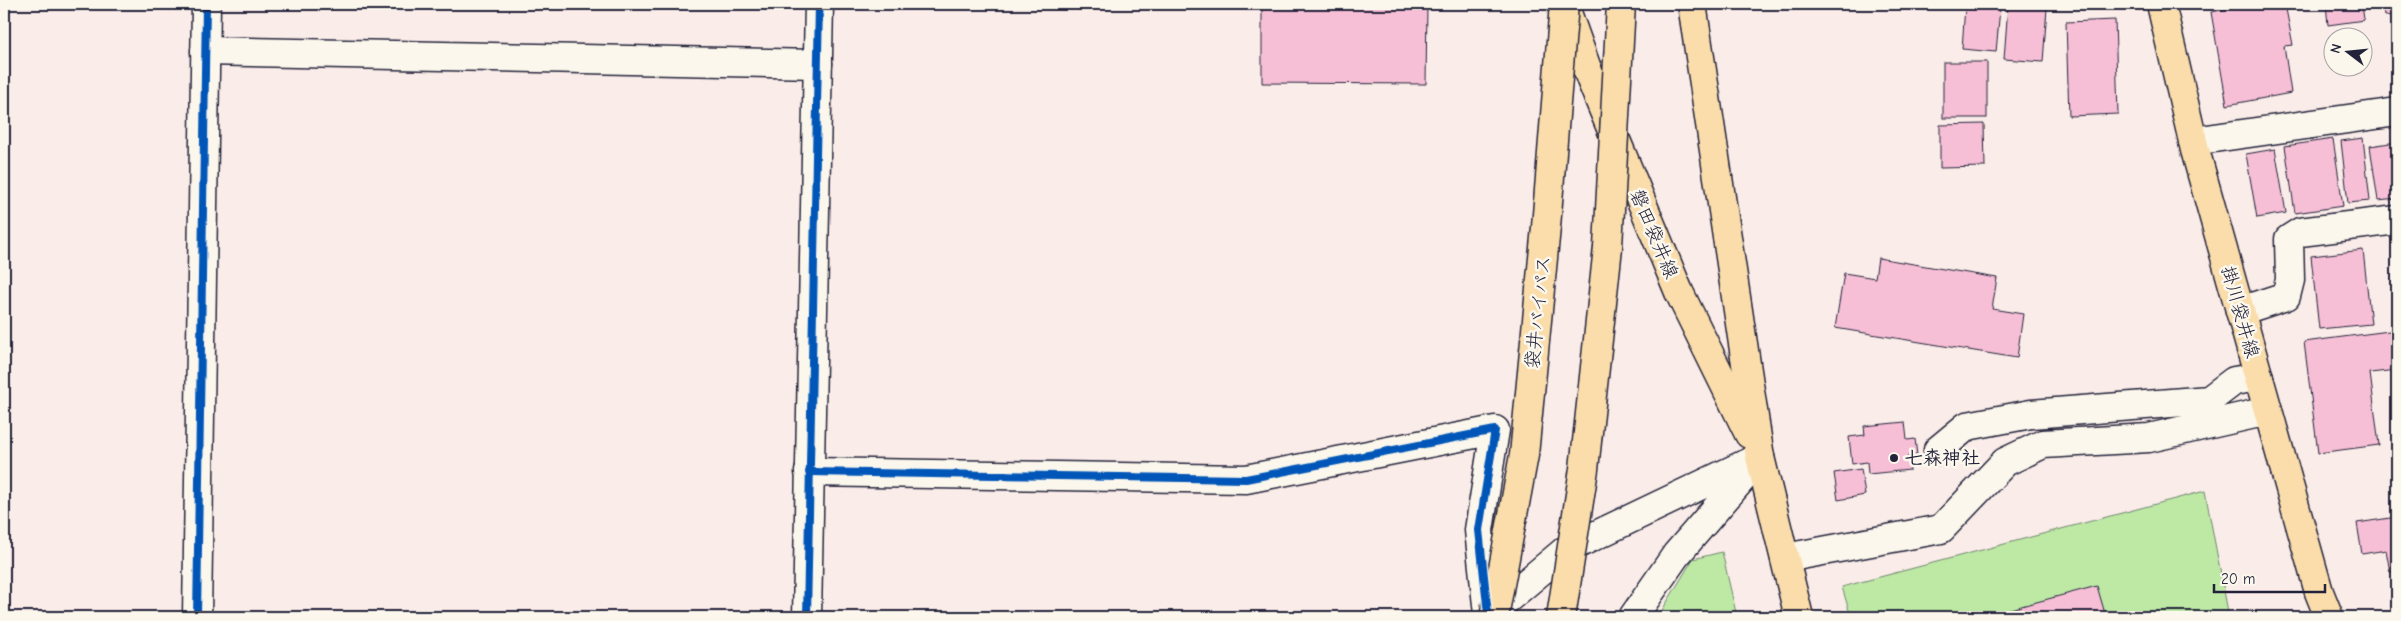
<svg xmlns="http://www.w3.org/2000/svg" width="2401" height="621" viewBox="0 0 2401 621" font-family="'Comic Neue','Klee One',sans-serif">
	<rect width="100%" height="100%" fill="#faece8"/>
	<filter id="ink" filterUnits="userSpaceOnUse"><feTurbulence type="fractalNoise" baseFrequency=".02" numOctaves="2"/><feDisplacementMap in="SourceGraphic" scale="10" xChannelSelector="R" yChannelSelector="G"/><feConvolveMatrix kernelMatrix="1 2 1 2 8 2 1 2 1" color-interpolation-filters="sRGB"/></filter>
	<g filter="url(#ink)">
		<g fill="#bde9a5" stroke="#708670">
			<path d="M2205 491 2229 617H1851L1842 587Z"/>
			<path d="M1722 552 1737 617H1658L1693 559Z"/>
		</g>
		<g fill="#f7bfd6" stroke="#22223b">
			<path d="M1262 4H1427L1426 84 1262 83Z"/>
			<path d="M2255 4H2285L2293 45 2284 46 2291 93 2227 105 2211 12Z"/>
			<path d="M2326 4H2362L2364 20 2328 25Z"/>
			<path d="M2383 4H2397V15L2385 16Z"/>
			<path d="M1965 6 2000 8 1996 52 1962 49Z"/>
			<path d="M2008 6 2047 8 2043 62 2004 59Z"/>
			<path d="M2115 20 2118 114 2069 116 2066 22Z"/>
			<rect x="1943" y="62" width="44" height="56"/>
			<path d="M1984 124 1985 167 1940 168V125Z"/>
			<path d="M2363 138 2370 201 2348 203 2341 141Z"/>
			<path d="M2333 139 2343 206 2295 213 2285 146Z"/>
			<path d="M2397 142V199L2378 201 2370 146Z"/>
			<path d="M2275 149 2286 213 2257 218 2246 154Z"/>
			<path d="M2363 250 2371 324 2319 329 2311 256Z"/>
			<path d="M1878 258 1997 278 1992 309 2023 314 2017 358 1835 328 1844 273 1875 278Z"/>
			<path d="M2397 330V370L2370 373 2379 445 2318 453 2304 342Z"/>
			<path d="M1905 422 1907 440 1915 439 1917 455 1908 456 1910 470 1868 474 1867 462 1852 464 1849 437 1865 435 1864 426Z"/>
			<path d="M1861 469 1865 495 1838 500 1834 473Z"/>
			<path d="M2397 517V571L2390 572 2386 550 2362 554 2357 523Z"/>
			<path d="M2097 586 2106 617H1980Z"/>
		</g>
		<g fill="none" stroke-linecap="round" stroke-linejoin="round">
			<g stroke="#22223b" stroke-width="31">
				<g id="minor">
					<path d="M205 51 818 64"/>
					<path d="M2193 141 2397 112"/>
					<path d="M2240 311 2286 296 2290 280 2289 239 2300 232 2397 220"/>
					<path d="M1938 450 1967 426 2031 414 2209 400 2234 381 2259 377"/>
					<path d="M809 472 1246 479 1495 430 1479 530 1488 614"/>
					<path d="M1785 558 1941 529 2005 462 2043 444 2149 438 2268 411"/>
					<path d="M197 617 206 4"/>
					<path d="M807 617 819 4"/>
					<path d="M1486 617 1567 549 1760 457"/>
					<path d="M1633 617 1676 555 1753 466"/>
				</g>
			</g>
			<g stroke="#22223b" stroke-width="31">
				<g id="major">
					<path d="M1564 4 1591 80 1679 292 1749 434"/>
					<path d="M1692 4 1760 457 1799 617"/>
					<path d="M2161 4 2195 150 2319 592 2329 617"/>
				</g>
			</g>
			<use href="#minor" stroke="#fbf7ec" stroke-width="28"/>
			<use href="#major" stroke="#faddab" stroke-width="28"/>
			<g stroke="#22223b" stroke-width="31" stroke-linecap="butt">
				<g id="highway-bridge">
					<path d="M1494 617 1524 455 1546 227 1564 4"/>
					<path d="M1561 617 1584 469 1608 247 1621 4"/>
				</g>
			</g>
			<use href="#highway-bridge" stroke="#faddab" stroke-width="28"/>
			<g stroke="#fbf7ec" stroke-width="11">
				<g id="cycleway">
					<path d="M809 472 1246 479 1495 430 1479 530 1488 614"/>
					<path d="M197 617 206 4"/>
					<path d="M807 617 819 4"/>
				</g>
			</g>
			<use href="#cycleway" stroke="#0057b8" stroke-width="8"/>
		</g>
	</g>
	<circle fill="#22223b" stroke="#fbf7ec" stroke-width="2" cx="1894" cy="458" r="5"/>
	<g text-anchor="middle" dominant-baseline="central" stroke-width="5" stroke-linejoin="round" paint-order="stroke">
		<g font-size="19" fill="#22223b" stroke="#fbf7ec">
			<text transform="translate(1654 234) rotate(67)">磐田袋井線</text>
			<text transform="translate(1538 312) rotate(-84)">袋井バイパス</text>
			<text transform="translate(2240 312) rotate(74)">掛川袋井線</text>
		</g>
		<g font-size="19" font-weight="bold" fill="#22223b" stroke="#fbf7ec" text-anchor="start">
			<text x="1904" y="458">七森神社</text>
		</g>
	</g>
	<rect width="2401" height="621" fill="none" stroke="#fbf7ec" stroke-width="20"/>
	<rect x="10" y="10" width="2381" height="601" fill="none" stroke="#22223b" stroke-width="2" filter="url(#ink)"/>
	<g transform="translate(2348 52) rotate(286)"><circle r="24" fill="#fbf7ec" stroke="#a4a2a5"/>
	<path d="M0-4L9 19L0 12L-9 19Z" fill="#22223b"/>
	<text y="-8" font-size="14" font-weight="bold" text-anchor="middle" fill="#22223b">N</text>
	</g>
	<path d="M2214 584v8h111v-8" fill="none" stroke="#22223b" stroke-width="2.5"/>
	<text x="2221" y="584" font-size="15" fill="#22223b" stroke="#fbf7ec" stroke-width="4" paint-order="stroke">20 m</text>
</svg>
